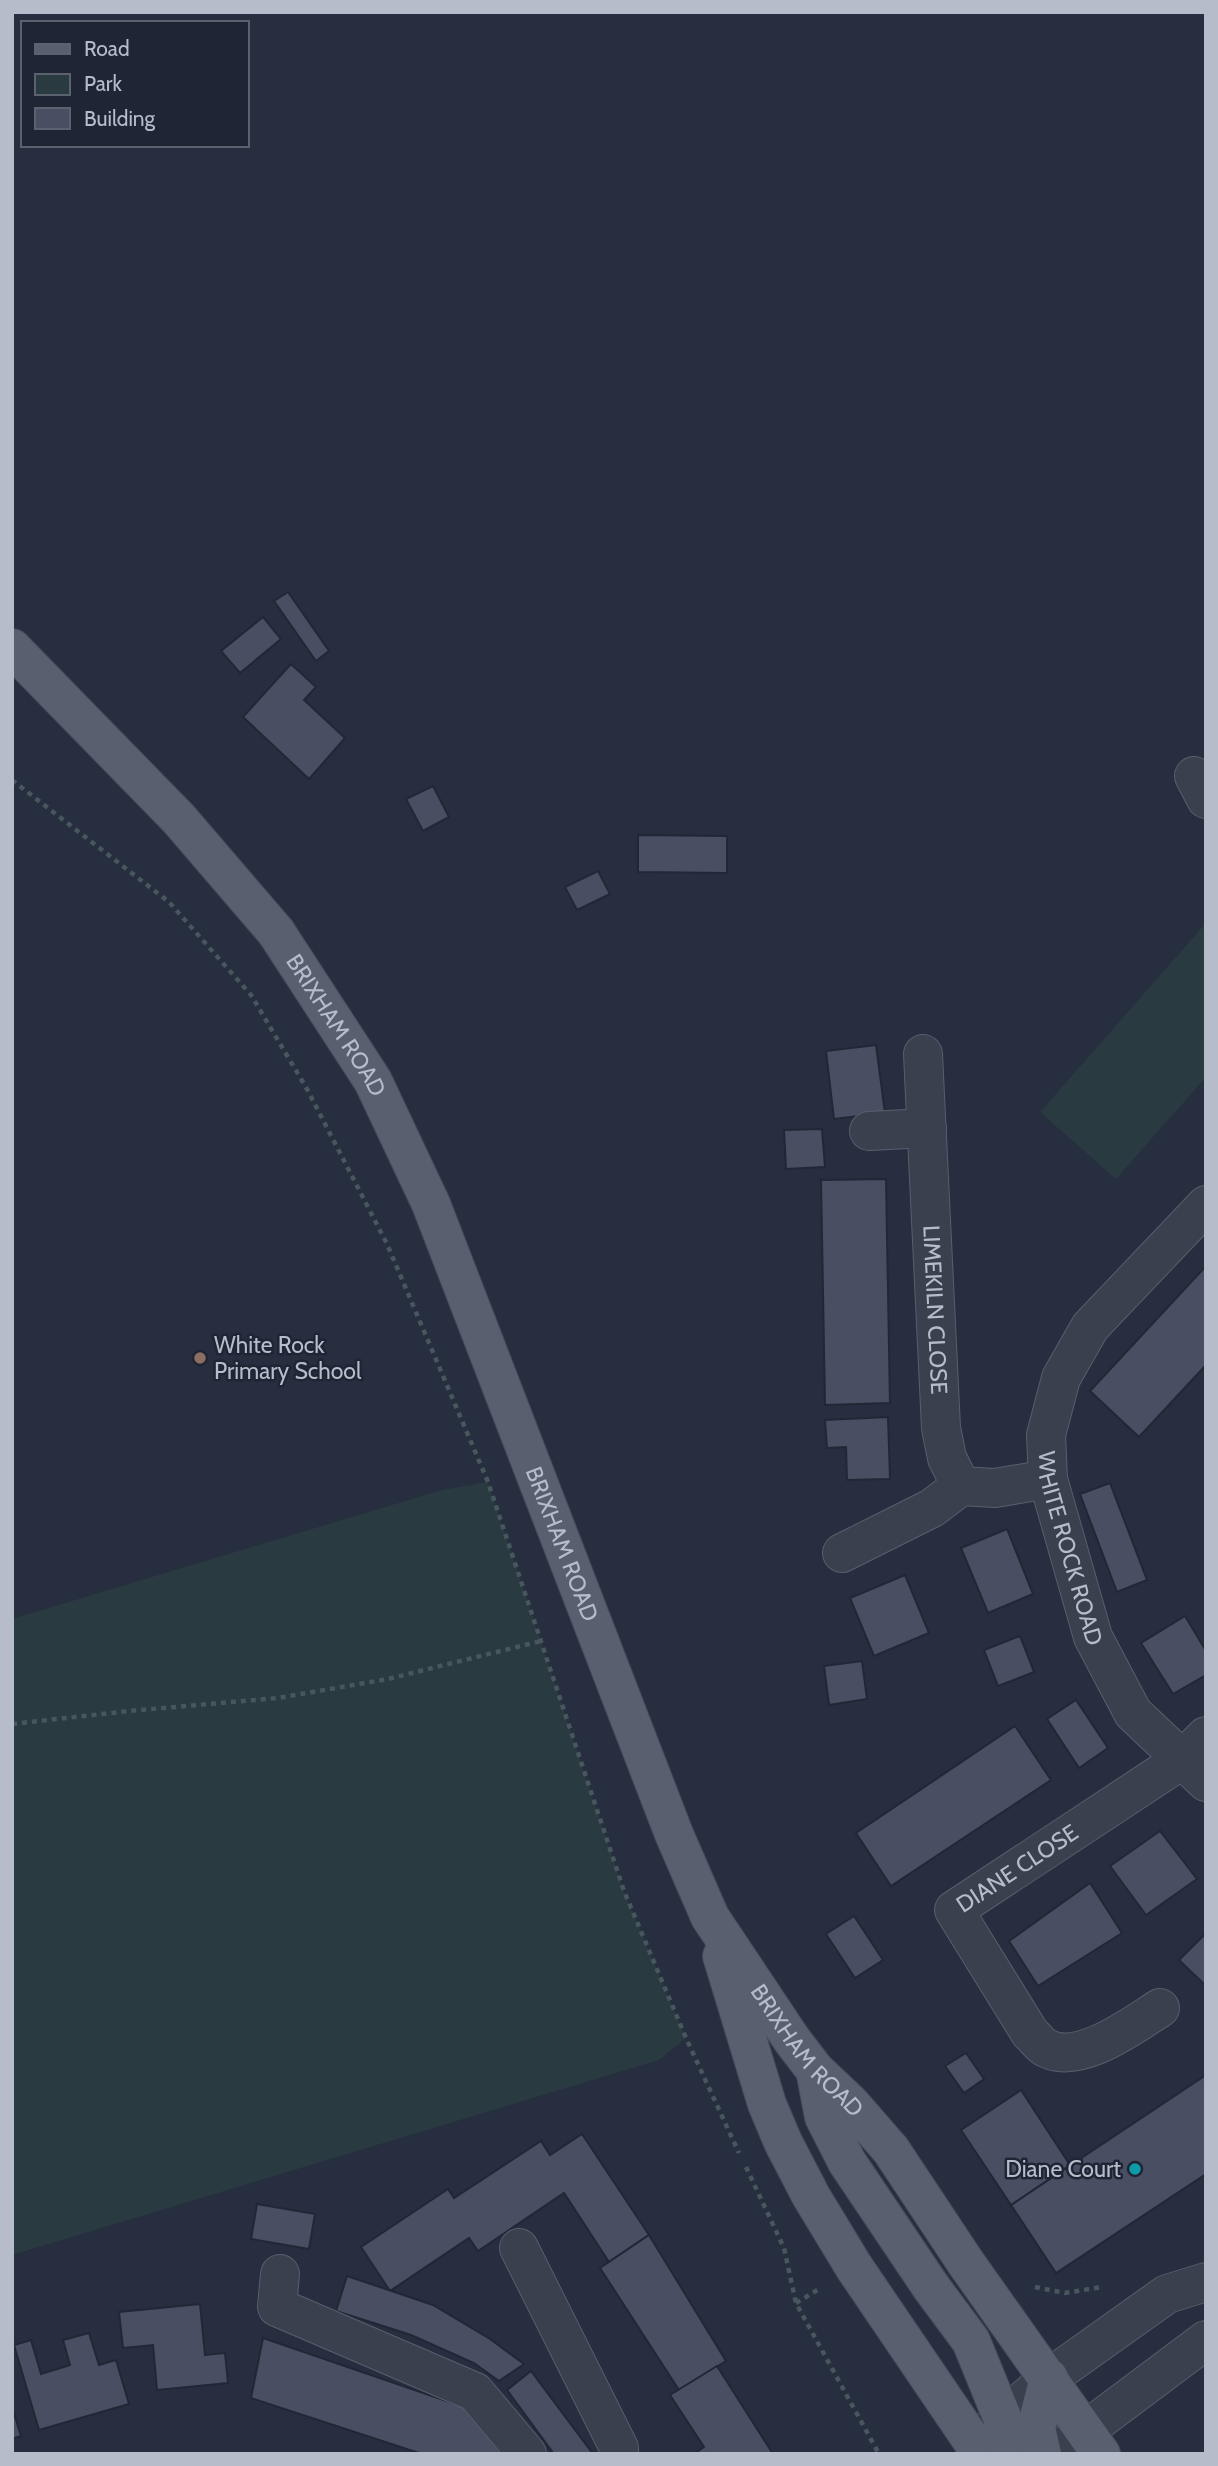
<svg xmlns="http://www.w3.org/2000/svg" width="1218" height="2466" viewBox="0 0 1218 2466" font-family="Cabin,sans-serif">
	<rect width="100%" height="100%" fill="#272e3f"/>
	<g fill="#293a40">
		<path d="M1206 923V1077L1116 1179 1040 1112Z"/>
		<path d="M488 1482 624 1891 686 2038 659 2060 12 2255V1619L442 1490Z"/>
	</g>
	<g fill="#484f63" stroke="#222736" stroke-width="2">
		<path d="M288 592 329 651 316 661 274 601Z"/>
		<path d="M263 617 281 639 240 673 221 651Z"/>
		<path d="M291 664 316 687 304 700 345 738 309 779 243 717Z"/>
		<path d="M433 786 449 817 423 831 406 799Z"/>
		<path d="M638 835 727 836V873L638 872Z"/>
		<path d="M598 871 610 894 577 910 565 887Z"/>
		<path d="M876 1045 885 1113 834 1119 826 1051Z"/>
		<path d="M822 1129 825 1167 786 1169 784 1130Z"/>
		<path d="M886 1179 890 1403 825 1405 821 1180Z"/>
		<path d="M1206 1266V1365L1139 1437 1090 1391Z"/>
		<path d="M888 1417 890 1479 847 1480 846 1447 827 1448 825 1420Z"/>
		<path d="M1110 1483 1147 1580 1117 1592 1080 1494Z"/>
		<path d="M1007 1529 1033 1594 988 1613 961 1548Z"/>
		<path d="M905 1575 929 1633 874 1656 850 1598Z"/>
		<path d="M1185 1616 1206 1651V1675L1173 1694 1141 1643Z"/>
		<path d="M1020 1636 1034 1672 998 1686 984 1650Z"/>
		<path d="M862 1661 867 1699 829 1705 824 1666Z"/>
		<path d="M1076 1700 1108 1748 1079 1768 1047 1719Z"/>
		<path d="M1015 1726 1051 1780 891 1886 856 1833Z"/>
		<path d="M1160 1831 1197 1879 1146 1915 1110 1866Z"/>
		<path d="M1090 1883 1122 1933 1038 1986 1009 1941Z"/>
		<path d="M854 1916 883 1960 855 1978 826 1934Z"/>
		<path d="M1206 1933V1986L1179 1960Z"/>
		<path d="M966 2053 984 2079 964 2093 945 2066Z"/>
		<path d="M1206 2075V2174L1056 2273 1011 2205Z"/>
		<path d="M1021 2090 1070 2165 1011 2205 961 2130Z"/>
		<path d="M582 2134 649 2235 609 2262 564 2193 478 2251 469 2238 390 2291 361 2247 448 2189 454 2198 541 2141 550 2155Z"/>
		<path d="M257 2204 315 2214 309 2249 251 2239Z"/>
		<path d="M649 2235 726 2361 679 2390 600 2268Z"/>
		<path d="M347 2276 433 2305 490 2339 524 2364 499 2381 474 2363 411 2335 336 2311Z"/>
		<path d="M200 2304 205 2355 225 2353 228 2383 157 2390 153 2345 123 2348 119 2312Z"/>
		<path d="M89 2333 99 2365 116 2360 129 2404 39 2430 14 2345 31 2340 41 2374 70 2365 63 2340Z"/>
		<path d="M263 2338 467 2408 502 2454H422L251 2398Z"/>
		<path d="M717 2366 773 2454H694L704 2447 670 2395Z"/>
		<path d="M531 2371 593 2454H554L507 2390Z"/>
		<path d="M12 2407 21 2436 12 2439Z"/>
	</g>
	<g fill="none" stroke-linecap="round" stroke-linejoin="round">
		<g stroke="#595e6d" stroke-width="40">
			<g id="minor">
				<path d="M1194 776 1206 799"/>
				<path id="s1" d="M923 1054 941 1428 947 1458 961 1486 995 1488 1048 1479"/>
				<path d="M869 1131 927 1128"/>
				<path id="s2" d="M1206 1205 1090 1327 1061 1378 1046 1435 1048 1479 1093 1637 1133 1713 1206 1782"/>
				<path d="M842 1553 932 1508 961 1486"/>
				<path id="s3" d="M1160 2008C1133 2025 1079 2066 1046 2048 1040 2045 1035 2037 1030 2033L954 1910 1183 1759 1206 1736"/>
				<path d="M519 2248 619 2448V2454"/>
				<path d="M280 2274 277 2307 475 2392 527 2454"/>
				<path d="M979 2439 1049 2378 1167 2294 1206 2282"/>
				<path d="M1054 2454 1206 2340"/>
			</g>
		</g>
		<g stroke="#444958" stroke-width="40">
			<g id="major">
				<path id="s4" d="M12 648 179 819 276 932 373 1081 431 1204 674 1834 710 1917 792 2040 815 2070 851 2104 891 2150 966 2263 1101 2454"/>
				<path d="M722 1956 767 2104 783 2142 811 2196 854 2267 981 2454"/>
				<path d="M815 2070 824 2117 847 2162 931 2287 971 2341 1002 2417 1007 2454"/>
				<path d="M1042 2454 1036 2428 1049 2378"/>
			</g>
		</g>
		<g stroke="#47575d" stroke-width="4.5" stroke-dasharray="5 5" stroke-linecap="butt">
			<path d="M12 780 169 902 251 995 307 1089 387 1244 488 1482 624 1891 686 2038 739 2153"/>
			<path d="M12 1724 129 1711 278 1698 388 1679 541 1641"/>
			<path d="M746 2167 784 2248 796 2303 879 2454"/>
			<path d="M1035 2287 1065 2293 1102 2287"/>
			<path d="M796 2303 819 2289"/>
		</g>
		<use href="#minor" stroke="#3b404f" stroke-width="38"/>
		<use href="#major" stroke="#595f6f" stroke-width="38"/>
	</g>
	<circle fill="#8d6e63" stroke="#1f2534" stroke-width="2.5" cx="200" cy="1358" r="7"/>
	<circle fill="#0f9aa8" stroke="#1f2534" stroke-width="2.5" cx="1135" cy="2169" r="7"/>
	<g text-anchor="middle" dominant-baseline="central" stroke-width="5" stroke-linejoin="round" paint-order="stroke">
		<g font-size="23" fill="#b7bcca" stroke="#1f2534">
			<text stroke="none"><textPath href="#s4" startOffset="499">BRIXHAM ROAD</textPath></text>
			<text stroke="none"><textPath href="#s1" startOffset="256">LIMEKILN CLOSE</textPath></text>
			<text stroke="none"><textPath href="#s4" startOffset="1066">BRIXHAM ROAD</textPath></text>
			<text stroke="none"><textPath href="#s2" startOffset="402">WHITE ROCK ROAD</textPath></text>
			<text stroke="none"><textPath href="#s3" startOffset="368">DIANE CLOSE</textPath></text>
			<text stroke="none"><textPath href="#s4" startOffset="1633">BRIXHAM ROAD</textPath></text>
		</g>
		<g font-size="23" fill="#b7bcca" stroke="#1f2534" text-anchor="start">
			<text x="214" y="1345">White Rock<tspan x="214" dy="26">Primary School</tspan></text>
			<text x="1121" y="2169" text-anchor="end">Diane Court</text>
		</g>
	</g>
	<rect width="1218" height="2466" fill="none" stroke="#b7bcca" stroke-width="28"/>
	<rect x="21" y="21" width="228" height="126" fill="#1f2534" stroke="#5c6170" stroke-width="2"/>
	<rect x="35" y="44" width="35" height="10" fill="#595f6f" stroke="#5c6170" stroke-width="2"/>
	<text x="84" y="56" font-size="21" fill="#b7bcca">Road</text>
	<rect x="35" y="74" width="35" height="21" fill="#293a40" stroke="#5c6170" stroke-width="2"/>
	<text x="84" y="91" font-size="21" fill="#b7bcca">Park</text>
	<rect x="35" y="108" width="35" height="21" fill="#484f63" stroke="#5c6170" stroke-width="2"/>
	<text x="84" y="126" font-size="21" fill="#b7bcca">Building</text>
</svg>
